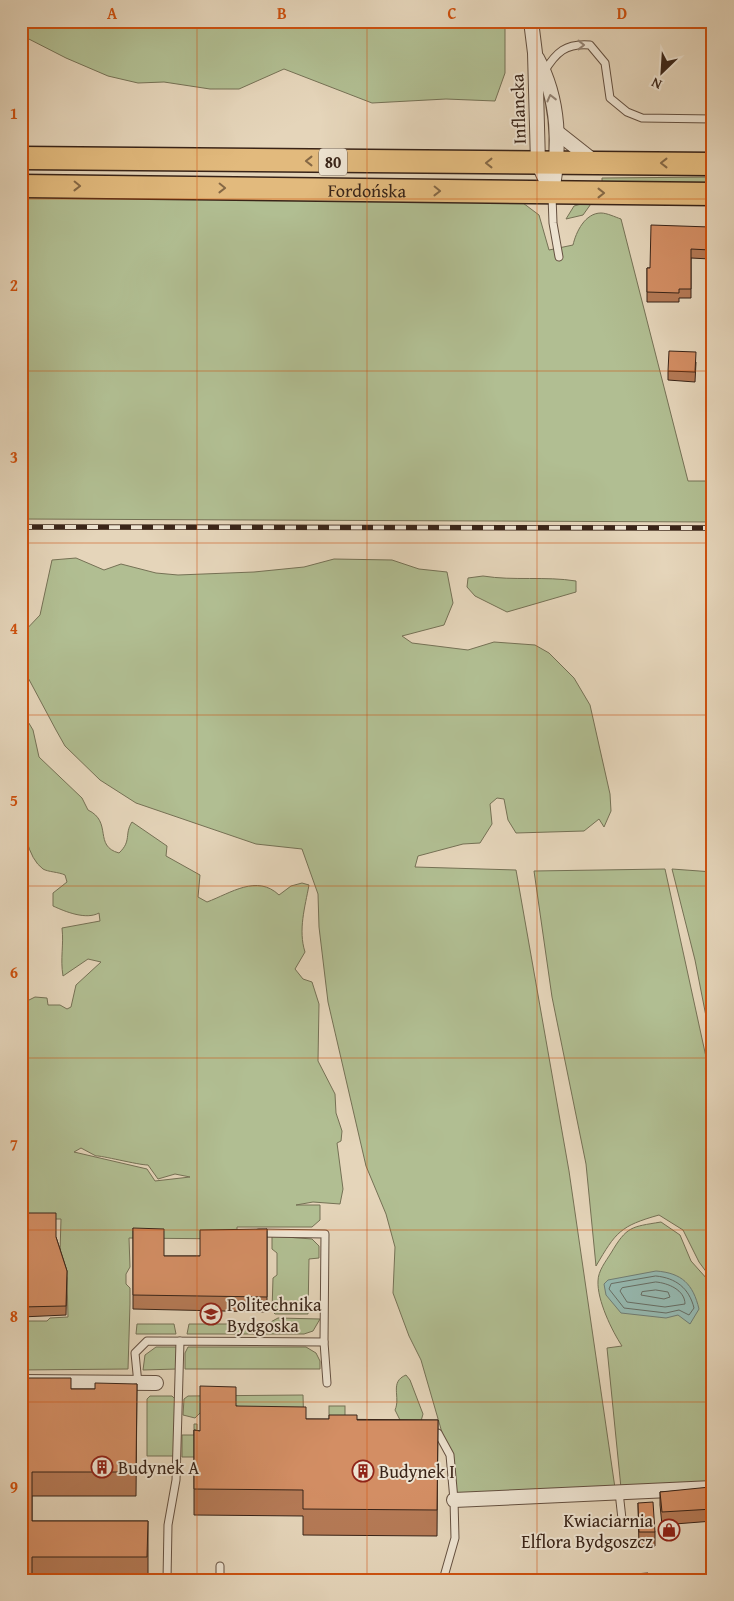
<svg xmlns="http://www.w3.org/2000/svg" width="734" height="1601" viewBox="0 0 734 1601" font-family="'Gentium Book Plus',serif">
	<rect width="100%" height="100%" fill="#e5d5ba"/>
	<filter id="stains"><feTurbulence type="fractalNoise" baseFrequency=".004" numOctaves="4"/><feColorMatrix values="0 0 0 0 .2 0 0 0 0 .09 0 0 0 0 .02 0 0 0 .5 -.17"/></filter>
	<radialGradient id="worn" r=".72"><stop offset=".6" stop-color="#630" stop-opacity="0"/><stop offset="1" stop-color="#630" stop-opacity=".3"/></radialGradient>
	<g fill="#b1be92" stroke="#757155" fill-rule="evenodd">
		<path d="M21 21H505V73L495 101 446 99 372 103 284 69 239 89H210L164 82 138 83 108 76 66 58 21 35Z"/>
		<path d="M713 177V186L602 185V178Z"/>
		<path d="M21 194 523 203 539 215 549 250 573 245C576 232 585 213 601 213 607 213 615 217 621 219L688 481H713V522L21 519Z"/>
		<path d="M593 201 583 215 566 219 574 206Z"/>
		<path d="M76 558 104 570 121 564 156 573 178 575 254 572 304 567 334 559 392 560 419 569 447 572 453 603 444 625 402 636 412 643 468 650 494 642 535 645 549 653 574 678 590 705 610 794 611 811 604 827 599 819 584 831 516 833 508 820 504 799 497 798 490 804 492 824 480 843 463 844 418 856 415 867 516 870 569 1171 615 1488 457 1495 451 1452 443 1436 421 1360 409 1336 393 1293 395 1247 386 1214 366 1166 328 1002 319 927 318 894 302 849 256 844 136 803 100 780 65 746 56 730 25 672 21 635 40 615 52 560Z"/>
		<path d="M483 576C514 581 545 576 576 581V592L507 612 475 596 467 587 468 578Z"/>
		<path d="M21 710 33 730 39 757 82 798 88 810C113 822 93 846 119 853 132 841 124 834 132 822L167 846 166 856 200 875 198 897 207 902C231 893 257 874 279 895L291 886 302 883 309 885C305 907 298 930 305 952L295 969 303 979 312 982 319 1004 318 1061 335 1094 336 1113 342 1131 341 1141 337 1143 343 1189 340 1204 313 1202 296 1205H320V1220L312 1227H237V1237L234 1239 129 1238 130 1267 126 1274V1284L130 1288V1304L128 1369 21 1370V1321H47L50 1318 68 1317 67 1278 60 1252 61 1219H21V994L29 1000 35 997 47 998 48 1005H60L67 1009 71 1007 76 985 101 962 88 959 63 976C60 958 64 945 62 928L100 921 99 913C86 920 66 912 53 906V893L67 882 65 875C59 872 48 872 43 869 12 847 21 746 21 710ZM81 1148 96 1156C100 1155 138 1165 148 1165L158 1179 175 1174 190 1177 155 1181 147 1169 74 1152Z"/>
		<path d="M665 869 713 1089V1281L699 1262 683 1230 659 1215C620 1226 616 1232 596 1266L586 1164 552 997 534 871Z"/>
		<path d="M672 869 713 872V1052L695 960Z"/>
		<path d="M661 1222 680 1235 691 1261 708 1280 713 1289V1485L621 1488 607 1348 622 1346C612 1331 597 1300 598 1281 598 1271 606 1261 611 1253 627 1226 631 1227 661 1222Z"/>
		<path d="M272 1236 312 1239 319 1246V1258L309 1259 308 1314H275L272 1311 273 1278 277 1275V1253L272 1249Z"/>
		<path d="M278 1318 320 1319 313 1331 304 1334H187L189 1324H267Z"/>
		<path d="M137 1324H174L176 1334H136Z"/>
		<path d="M156 1347H177V1369L143 1370 145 1355Z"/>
		<path d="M188 1347H306L316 1353 320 1361V1369H185V1353Z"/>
		<path d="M406 1375 410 1380 423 1414 421 1421 403 1426 395 1410C401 1397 389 1382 406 1375Z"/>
		<path d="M303 1395 304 1433 235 1413H200L195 1418 183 1415 184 1399 188 1396Z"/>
		<path d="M150 1396H172L176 1400 174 1456H147V1399Z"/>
		<rect x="329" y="1406" width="16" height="15"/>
		<path d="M194 1424H197V1457H182V1435H194Z"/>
	</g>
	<path fill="#96b9b0" stroke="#717d73" d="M656 1271C682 1273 693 1284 699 1309L690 1324 678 1315 666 1318 621 1313 606 1295 604 1284 608 1280Z"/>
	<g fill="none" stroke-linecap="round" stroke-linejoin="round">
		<g stroke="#686e64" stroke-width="1">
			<path d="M656 1276C676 1278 689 1288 694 1308L689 1315 679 1310 666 1313 624 1308 609 1289 611 1284Z"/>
			<path d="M656 1282C668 1283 685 1290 685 1304L665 1307 627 1302 620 1291 622 1288Z"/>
			<path d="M656 1290 668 1292 670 1297 664 1299 641 1295 642 1292Z"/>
		</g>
		<g stroke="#645040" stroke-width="9">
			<g id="lane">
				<path d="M544 72C556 52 566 43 590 45L605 63 610 98 627 112 642 118 713 119"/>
				<path d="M552 196 553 223 559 257"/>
				<path d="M324 1342 327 1383"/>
				<path d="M138 1384 135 1353 147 1341 324 1342 325 1234 259 1233"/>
				<path d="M430 1433H438L450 1455 454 1500 455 1538 443 1580"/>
				<path d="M619 1492 622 1519"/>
				<path d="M167 1580 168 1525 176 1480 180 1341"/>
				<path d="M220 1580V1566"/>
			</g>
		</g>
		<g stroke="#645040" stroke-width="16">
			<g id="street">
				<path d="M531 21 535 53 538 163 552 193"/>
				<path d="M537 58C560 100 560 147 552 193"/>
				<path d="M558 133 596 163"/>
				<path d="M21 1382 156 1383"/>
				<path d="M454 1500 713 1488"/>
			</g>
		</g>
		<g stroke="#392418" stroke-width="25">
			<g id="primary">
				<path d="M21 158 713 164"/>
				<path id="s1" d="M21 186 713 194"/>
			</g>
		</g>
		<use href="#lane" stroke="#eee4d2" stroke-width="7"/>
		<use href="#street" stroke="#eee4d2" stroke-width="14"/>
		<use href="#primary" stroke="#e2ba7d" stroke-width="22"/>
		<g stroke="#392418" stroke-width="5.5">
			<path id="rail" d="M21 527 713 528"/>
		</g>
		<use href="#rail" stroke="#eee4d2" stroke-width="4" stroke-dasharray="11" stroke-linecap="butt"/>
	</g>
	<g fill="#b57a56" stroke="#392418">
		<path d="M565 21H603L565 25Z"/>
		<path d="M710 236V259L691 258V298H679V302H647V268H650Z"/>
		<path d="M696 362 695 382 668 380V371Z"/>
		<path d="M21 1215 56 1237 67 1271 66 1315 21 1317Z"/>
		<path d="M133 1228 164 1256H200L267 1229V1312L133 1309Z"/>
		<path d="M21 1378 71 1389H95L137 1384 136 1496H32V1521H148V1580H21Z"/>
		<path d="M236 1406 306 1419 438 1420 437 1536 303 1535V1516L194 1515V1430L200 1431Z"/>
		<path d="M710 1489H713V1521L662 1525 660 1505V1492Z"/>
		<path d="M638 1503 655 1532V1546L639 1547Z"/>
	</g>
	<g fill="#d38e64" stroke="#392418">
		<path d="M651 225 710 227V250L691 249V289H679V293L647 292V268H650Z"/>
		<path d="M669 351 696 352 695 372 668 371Z"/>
		<path d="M29 1213H56V1237L67 1271 66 1306 21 1307V1215H26Z"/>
		<path d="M133 1228 164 1229V1256H200V1230L267 1229V1297L133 1295Z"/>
		<path d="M710 1360H713V1376H712Z"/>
		<path d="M21 1378H71V1389H95V1383L137 1384 136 1472H32V1521H148L147 1557H32V1580H21Z"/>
		<path d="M200 1386 236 1387V1406L306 1407V1419H329V1415H357V1420H438L437 1510 303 1509V1490L194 1489V1430L200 1431Z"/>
		<path d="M710 1487V1489H713V1509L662 1512 660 1492Z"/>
		<path d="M653 1502 655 1532H639L638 1503Z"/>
		<path d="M648 1573V1580H566V1579Z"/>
	</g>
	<defs><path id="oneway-chevron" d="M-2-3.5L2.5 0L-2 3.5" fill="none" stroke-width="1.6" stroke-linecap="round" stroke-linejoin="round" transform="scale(1.25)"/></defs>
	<g stroke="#948475">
		<use href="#oneway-chevron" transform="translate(581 45)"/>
		<use href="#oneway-chevron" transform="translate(551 98) rotate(-104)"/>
	</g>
	<g stroke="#856845">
		<use href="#oneway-chevron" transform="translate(309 161) rotate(-180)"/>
		<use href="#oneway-chevron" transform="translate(489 163) rotate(-180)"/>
		<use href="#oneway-chevron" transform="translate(664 163) rotate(-180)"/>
		<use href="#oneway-chevron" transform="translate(77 186) rotate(1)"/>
		<use href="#oneway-chevron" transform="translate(222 188) rotate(1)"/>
		<use href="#oneway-chevron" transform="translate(437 191) rotate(1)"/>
		<use href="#oneway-chevron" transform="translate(601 193)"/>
	</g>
	<path fill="none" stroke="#ce510e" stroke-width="1" stroke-opacity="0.55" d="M197 21V1580M367 21V1580M537 21V1580M21 199H713M21 371H713M21 543H713M21 715H713M21 886H713M21 1058H713M21 1230H713M21 1402H713"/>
	<defs>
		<g id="university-ring" transform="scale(1.125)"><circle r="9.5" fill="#eee4d2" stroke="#8f2418" stroke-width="1.5"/><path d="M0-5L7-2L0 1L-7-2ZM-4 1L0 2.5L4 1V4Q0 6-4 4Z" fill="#8f2418"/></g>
		<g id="building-ring" transform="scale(1.125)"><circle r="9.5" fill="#eee4d2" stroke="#8f2418" stroke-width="1.5"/><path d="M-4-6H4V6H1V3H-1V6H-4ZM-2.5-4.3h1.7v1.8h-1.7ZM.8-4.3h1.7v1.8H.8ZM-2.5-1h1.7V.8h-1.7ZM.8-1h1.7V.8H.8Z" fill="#8f2418"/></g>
		<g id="shop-ring" transform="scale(1.125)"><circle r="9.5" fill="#eee4d2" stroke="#8f2418" stroke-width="1.5"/><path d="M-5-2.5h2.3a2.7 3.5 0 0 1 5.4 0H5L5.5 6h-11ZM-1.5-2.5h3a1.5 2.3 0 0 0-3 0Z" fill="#8f2418"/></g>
	</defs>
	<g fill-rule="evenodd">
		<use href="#university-ring" x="211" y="1314"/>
		<use href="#building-ring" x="102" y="1467"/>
		<use href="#building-ring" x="363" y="1471"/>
		<use href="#shop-ring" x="669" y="1530"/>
	</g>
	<g text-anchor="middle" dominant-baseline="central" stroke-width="4" stroke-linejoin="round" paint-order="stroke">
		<rect fill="#eee4d2" stroke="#6f5e50" stroke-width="1" x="319" y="148.5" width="28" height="27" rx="4"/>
		<g font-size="16" font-weight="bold" fill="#392418">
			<text x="333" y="162">80</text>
		</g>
		<g font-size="18" fill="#392418" stroke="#eee4d2">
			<text transform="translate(518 109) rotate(-92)">Inflancka</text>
			<text stroke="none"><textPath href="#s1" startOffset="346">Fordońska</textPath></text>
		</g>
		<g font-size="18" fill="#392418" stroke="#eee4d2" text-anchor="start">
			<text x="227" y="1304">Politechnika<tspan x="227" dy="21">Bydgoska</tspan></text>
			<text x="118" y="1467">Budynek A</text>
			<text x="379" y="1471">Budynek I</text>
			<text x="653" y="1520" text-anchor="end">Kwiaciarnia<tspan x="653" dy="21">Elflora Bydgoszcz</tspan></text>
		</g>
	</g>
	<rect width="734" height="1601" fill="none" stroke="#e5d5ba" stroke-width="55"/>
	<g transform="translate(662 72) rotate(205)" stroke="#eee4d2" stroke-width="4" paint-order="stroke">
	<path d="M0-4L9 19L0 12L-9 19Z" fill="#392418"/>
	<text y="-8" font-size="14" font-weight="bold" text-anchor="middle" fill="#392418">N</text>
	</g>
	<rect x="28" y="28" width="678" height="1546" fill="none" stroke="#ce510e" stroke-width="2"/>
	<g font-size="16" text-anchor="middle" font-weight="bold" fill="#ce510e">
		<text x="112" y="19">A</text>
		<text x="282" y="19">B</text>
		<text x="452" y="19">C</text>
		<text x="622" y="19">D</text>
		<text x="14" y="119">1</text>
		<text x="14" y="291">2</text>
		<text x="14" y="463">3</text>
		<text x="14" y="634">4</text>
		<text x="14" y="806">5</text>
		<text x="14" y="978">6</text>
		<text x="14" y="1150">7</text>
		<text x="14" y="1322">8</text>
		<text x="14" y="1493">9</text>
	</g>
	<rect width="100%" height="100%" filter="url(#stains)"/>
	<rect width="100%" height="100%" fill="url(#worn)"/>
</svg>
